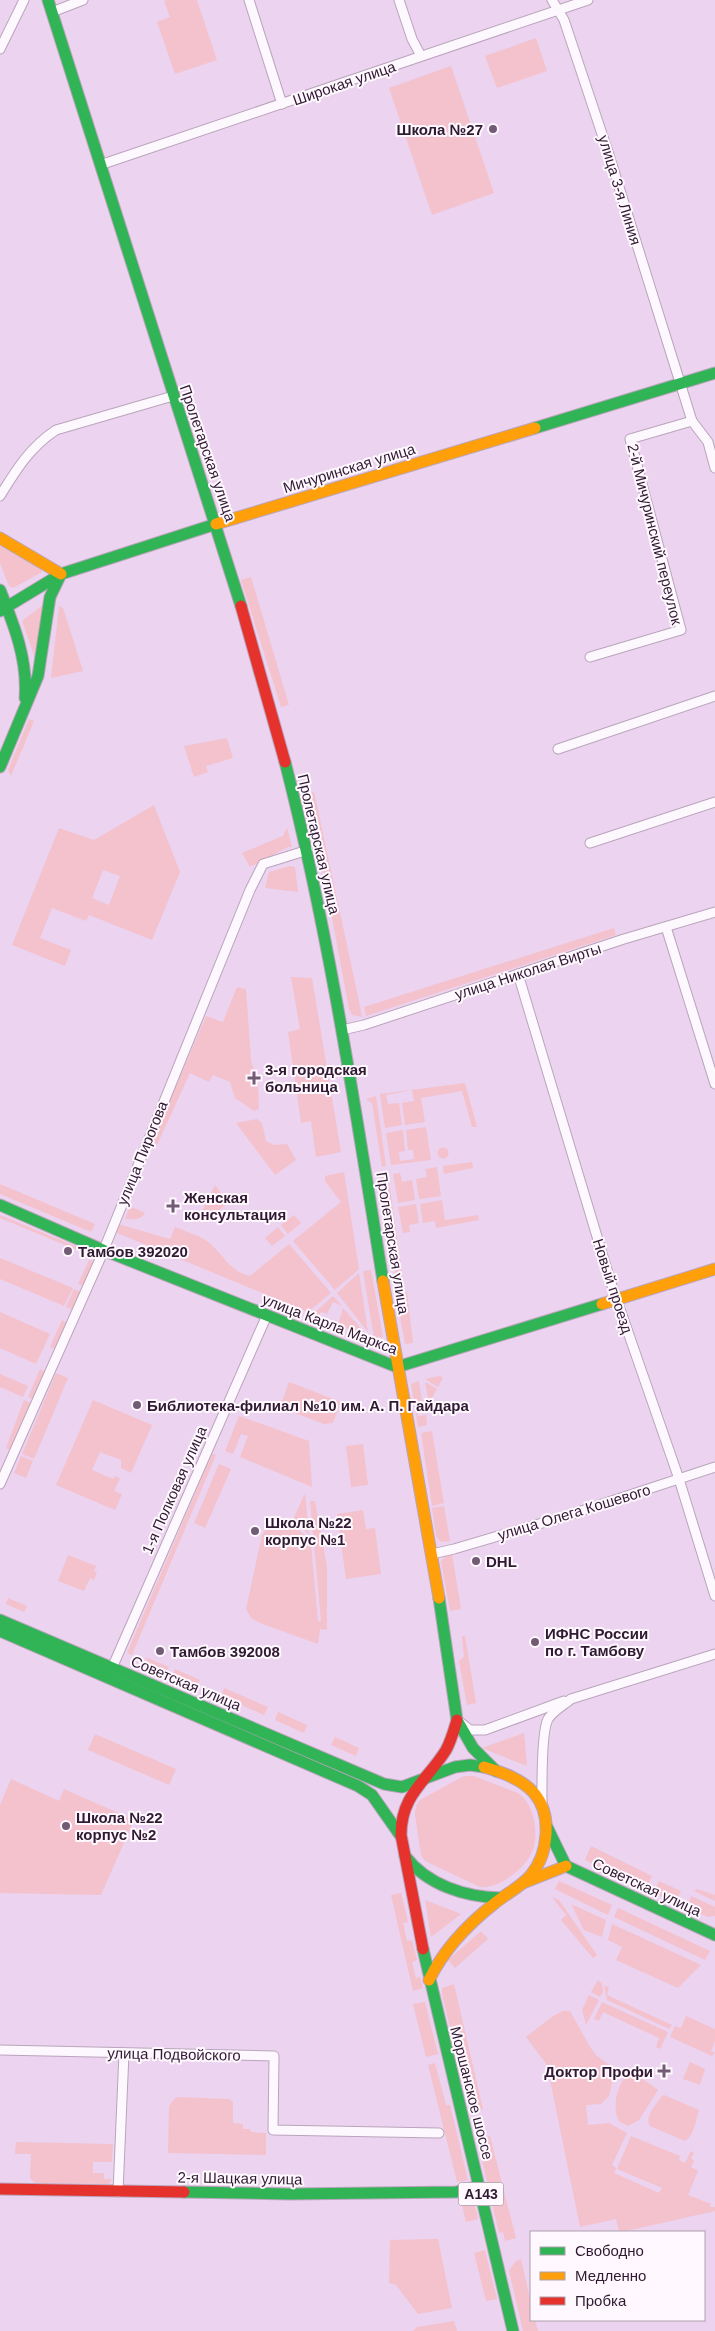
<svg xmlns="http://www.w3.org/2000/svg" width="715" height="2331" viewBox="0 0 715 2331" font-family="Helvetica,sans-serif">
	<rect width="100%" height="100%" fill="#ecd3ef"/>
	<g fill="#f3c2cd" fill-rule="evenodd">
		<path d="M167 0H197L217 60 175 74 157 22 170 17 164 1Z"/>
		<path d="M536 38 547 71 497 88 485 56Z"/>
		<path d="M451 66 494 193 432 215 389 88Z"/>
		<path d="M0 546 41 569 42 572 13 588 9 586 0 563Z"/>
		<path d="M251 577 289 705 281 707 241 580Z"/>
		<path d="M43 605 35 658 22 621Z"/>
		<path d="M59 606 63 608 83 671 51 678Z"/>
		<path d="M29 719 34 721 11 776 8 770Z"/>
		<path d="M227 738 233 758 206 766 208 772 194 777 184 746Z"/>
		<path d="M314 792 360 1006 362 1017 352 1015 349 1009 309 794Z"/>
		<path d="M154 805 180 872 152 940 89 915 86 921 52 908 40 938 71 950 65 966 12 945 59 828 94 840ZM103 870 120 876 109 905 92 898Z"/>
		<path d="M287 828 292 847H288L250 867 242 853 283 836Z"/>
		<path d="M290 866 295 867 298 892 265 888 269 872Z"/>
		<path d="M614 928 616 935 366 1016 364 1007Z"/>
		<path d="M291 977 312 978 341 1152 316 1157 311 1121 301 1123 288 1032 300 1029Z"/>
		<path d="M237 987 246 989 251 1060 258 1084 259 1109 254 1111 235 1098 230 1082 213 1075 209 1082 190 1073 157 1145 153 1140 206 1016 223 1022Z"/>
		<path d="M465 1083 477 1127H472L462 1091 421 1098 425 1122 405 1125 402 1103 414 1101 412 1090 386 1095 388 1104 399 1103 402 1125 385 1128 380 1094Z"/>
		<path d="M376 1096 386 1166 382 1167 372 1103 366 1099Z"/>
		<path d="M257 1119 262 1123 266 1141 274 1145 287 1144 296 1160 275 1175 236 1123Z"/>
		<path d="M426 1127 431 1160 391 1165 386 1133 403 1130 405 1151 399 1152 400 1161 414 1159 413 1150H408L406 1130Z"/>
		<circle cx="443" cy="1153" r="5.5"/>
		<path d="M472 1162 473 1168 444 1174 443 1166Z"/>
		<path d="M437 1167 441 1196 419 1199 416 1179 427 1177 425 1169Z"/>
		<path d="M344 1172 359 1269 335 1290 293 1241 341 1202 325 1181V1176Z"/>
		<path d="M400 1173 402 1182 412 1180 415 1200 398 1203 393 1174Z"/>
		<path d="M385 1175H388L404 1286 395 1287 392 1278 395 1272 378 1180Z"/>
		<path d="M0 1184 95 1224 91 1232 0 1194Z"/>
		<path d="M215 1185 228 1202 207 1223 199 1217Z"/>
		<path d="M442 1200 445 1220 478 1215 479 1220 436 1228 435 1221 423 1223 420 1204Z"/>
		<path d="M416 1204 419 1223 409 1225 410 1232 403 1233 398 1207Z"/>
		<path d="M130 1206 145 1213C141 1221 132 1219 125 1219Z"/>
		<path d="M0 1215 85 1250V1251L84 1253 0 1218Z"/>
		<path d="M294 1215 301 1223 288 1234 281 1225Z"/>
		<path d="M118 1224 170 1239 175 1227C184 1231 195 1234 204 1239 222 1250 227 1271 250 1276L289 1244 331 1293 308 1312 115 1232Z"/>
		<path d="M278 1227 285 1236 272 1246 265 1238Z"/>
		<path d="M0 1258 73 1288 64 1306 0 1279Z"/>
		<path d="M89 1260 94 1262 83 1286 78 1284Z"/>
		<path d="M371 1270 383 1337 374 1338 363 1271Z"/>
		<path d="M359 1273 368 1332 337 1293Z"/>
		<path d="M74 1289 80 1292 73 1310 66 1307Z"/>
		<path d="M407 1292 413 1343 405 1344 396 1294Z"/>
		<path d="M333 1296 342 1306 333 1302 327 1314 321 1312 318 1316 313 1314Z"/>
		<path d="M343 1308 366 1334 364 1336 338 1325Z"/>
		<path d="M0 1312 50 1334 36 1364 0 1348Z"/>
		<path d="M62 1320 67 1323 55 1349 50 1347Z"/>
		<path d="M40 1369 45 1371 33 1399 28 1397Z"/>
		<path d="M56 1373 68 1378 34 1459 22 1454Z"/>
		<path d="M0 1374 28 1386 23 1397 0 1387Z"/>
		<path d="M440 1376 443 1378 438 1387 425 1379Z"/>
		<path d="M419 1381 422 1401 416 1404 418 1416 426 1415 427 1425 418 1427 411 1384Z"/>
		<path d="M289 1382 341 1402 333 1423 324 1424 292 1412 294 1405 290 1403 287 1410 280 1407Z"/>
		<path d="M425 1382 437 1389 429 1403V1402Z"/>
		<path d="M24 1400 31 1403 11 1450 6 1448Z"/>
		<path d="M93 1400 152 1425 131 1473 121 1468V1460L100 1452 92 1470 113 1479 115 1476 120 1478 114 1491 122 1494 115 1510 56 1485Z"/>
		<path d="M239 1416 309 1441 312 1487 240 1457 248 1436 241 1434 233 1454 225 1451Z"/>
		<path d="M432 1431 444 1503 432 1506 421 1433Z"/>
		<path d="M363 1444 368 1485 351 1487 346 1446Z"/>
		<path d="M212 1454 216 1455 132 1655 127 1653Z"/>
		<path d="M21 1456 33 1461 26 1478 14 1473Z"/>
		<path d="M219 1464 231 1469 205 1528 194 1523Z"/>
		<path d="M305 1493 309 1535 300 1526 292 1522Z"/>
		<path d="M310 1501H315L327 1567V1630L320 1629 318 1644 260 1623 251 1618 246 1609 262 1535C274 1514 302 1526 311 1544L318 1621H321Z"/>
		<path d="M444 1506 450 1541 441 1542 436 1536 432 1508Z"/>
		<path d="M363 1510 366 1529 375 1528 381 1574 346 1579 337 1514Z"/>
		<path d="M452 1554 461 1609 450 1611 441 1562 445 1555Z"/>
		<path d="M68 1555 96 1566 94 1571 97 1572 94 1580 90 1578 84 1591 58 1581Z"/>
		<path d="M8 1598 27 1606 24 1612 6 1604Z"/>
		<path d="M462 1636H465L476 1703 467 1705 459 1661 464 1657Z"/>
		<path d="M145 1657 169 1667 165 1674 150 1668Z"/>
		<path d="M175 1669 200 1680 196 1687 172 1677Z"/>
		<path d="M224 1688 268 1707 264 1715 221 1696Z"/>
		<path d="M278 1712 307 1725 304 1733 275 1720Z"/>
		<path d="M524 1733 527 1766 482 1748Z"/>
		<path d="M95 1734 176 1769 169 1785 88 1750Z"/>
		<path d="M335 1737 359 1748 356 1756 331 1745Z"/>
		<path d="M464 1776H474L518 1793C535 1804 540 1837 531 1854 523 1870 498 1889 480 1887L425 1861 421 1855 415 1814 416 1806 420 1800Z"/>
		<path d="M11 1779 59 1801 64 1789 134 1820 101 1895 0 1893V1805Z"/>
		<path d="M591 1846 652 1876 646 1889 585 1860Z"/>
		<path d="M559 1881 612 1905 608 1915 555 1889Z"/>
		<path d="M659 1881 681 1891 677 1900 671 1897 670 1900 654 1893Z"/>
		<path d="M697 1889 715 1895V1901L694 1891Z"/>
		<path d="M401 1893 408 1922 403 1923 407 1941 412 1940 417 1960 412 1962 416 1978 420 1977 423 1988 413 1991 391 1895Z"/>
		<path d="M691 1896 715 1907V1916L708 1917 690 1909 689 1902Z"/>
		<path d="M552 1897 559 1900 597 1955 593 1958 561 1920 566 1915Z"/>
		<path d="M425 1900 461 1914 431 1937Z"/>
		<path d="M571 1904 606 1920 602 1937 584 1930Z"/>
		<path d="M618 1908 710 1951 705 1960 614 1917Z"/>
		<path d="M612 1924 701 1965 678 1988 616 1960 622 1947 608 1940Z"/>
		<path d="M481 1931 488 1939 455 1968 448 1960Z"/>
		<path d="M598 1980 602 1983 603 1992 600 1997 591 1992Z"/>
		<path d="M454 1984 483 2109 475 2112 468 2102 442 1994V1988Z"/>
		<path d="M604 1985 609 1988 607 1995 672 2025 669 2029 607 2000Z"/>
		<path d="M589 1995 599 2000 586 2025 582 2010Z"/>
		<path d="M425 2002 438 2054 426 2057 413 2004Z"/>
		<path d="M602 2002 668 2032 660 2049 656 2047 659 2038 603 2012 599 2021 594 2019Z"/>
		<path d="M563 2011H570L590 2047 596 2055 612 2067 614 2074 609 2096 601 2104 586 2105 588 2125 609 2123 627 2133 612 2165 616 2168 614 2173 659 2193 662 2188 617 2169 631 2136 680 2156 679 2160 685 2163 691 2151 694 2153 691 2158 694 2161 691 2167 698 2171 688 2195 711 2204 710 2207H715V2211L622 2232H619L616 2219 580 2227 547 2065 526 2037 553 2016Z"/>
		<path d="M686 2016 715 2029V2041L711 2051 715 2053 712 2056 670 2037 675 2026 681 2028Z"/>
		<path d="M690 2062 705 2069 700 2085 683 2079Z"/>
		<path d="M435 2063 446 2105H450L468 2180 457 2182 428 2065Z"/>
		<path d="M627 2075C638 2074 650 2084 658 2090L639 2120 628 2126 620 2122C611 2110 617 2084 627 2075Z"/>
		<path d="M664 2095 699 2110C696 2120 694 2136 685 2141L650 2126C644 2117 656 2105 661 2097Z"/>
		<path d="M176 2097 229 2099 233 2102V2123L243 2124V2129H250L251 2132 266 2133V2155L168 2153 169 2106Z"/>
		<path d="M490 2136 516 2238 505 2241 503 2232 499 2233 480 2152 479 2139Z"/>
		<path d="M16 2142 113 2144 112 2162H93V2173H104V2179H112L109 2184 35 2183 30 2178 31 2154H15Z"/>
		<path d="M473 2198 478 2219 466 2222 461 2201Z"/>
		<path d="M438 2239 452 2308 418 2314 396 2285 389 2283 390 2240Z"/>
		<path d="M485 2250 497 2299 486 2301 474 2253Z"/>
		<path d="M521 2259 531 2304V2320H535L538 2331H523L509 2271 515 2262Z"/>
		<path d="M454 2321 457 2331H413L417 2327Z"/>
	</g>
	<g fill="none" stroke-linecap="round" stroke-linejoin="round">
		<g stroke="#baa4bc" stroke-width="11">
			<g id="street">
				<path d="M249 0 282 104"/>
				<path d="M399 0 412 39 421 56"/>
				<path d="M552 0 564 20 609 155 692 421 708 442 715 468"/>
				<path d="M52 12 83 0"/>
				<path d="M0 49 24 0"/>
				<path d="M100 165 588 0"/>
				<path d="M0 496C16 470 30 447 56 430L173 396"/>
				<path d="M590 657 681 630 630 439 692 421"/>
				<path d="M558 749 715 696"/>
				<path d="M590 843 715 802"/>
				<path d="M666 927 715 1084"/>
				<path d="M518 974 611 1283 679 1479 715 1596"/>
				<path d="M342 1030 364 1025 624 939 715 912"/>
				<path d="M0 1484 100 1259 250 890 263 864 308 850"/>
				<path d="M432 1554 454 1549 566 1516 715 1467"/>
				<path d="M112 1668 267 1315"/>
				<path d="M460 1722 470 1730H485L564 1701"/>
				<path d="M542 1804C542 1787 541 1732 548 1719 553 1711 564 1705 571 1699L715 1654"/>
				<path d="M0 2050 274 2056 273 2130 439 2133"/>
				<path d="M118 2192 124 2053"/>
			</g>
		</g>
		<g stroke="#baa4bc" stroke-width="13">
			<g id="fast">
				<path d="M48 0 241 606"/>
				<path d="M535 428 715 373"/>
				<path d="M0 590C14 625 28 660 25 698"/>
				<path d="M0 611 61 574 216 524"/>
				<path d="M285 762C329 933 355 1107 383 1281"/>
				<path d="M0 767 38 676 50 597 61 574"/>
				<path d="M0 1205 103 1250 397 1367 602 1304"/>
				<path d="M439 1598 457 1720 473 1748 496 1771"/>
				<path d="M0 1620 384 1784 402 1787 455 1767 470 1765 484 1767"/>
				<path d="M0 1631 358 1786 372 1795 400 1835"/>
				<path d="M547 1827 566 1866"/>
				<path d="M405 1856C427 1885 465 1897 501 1898"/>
				<path d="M566 1866 715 1935"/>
				<path d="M423 1949 513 2331"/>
				<path d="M184 2192 289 2194 456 2192 479 2186"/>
			</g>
		</g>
		<g stroke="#baa4bc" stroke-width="13">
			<g id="slow">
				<path d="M216 524 535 428"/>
				<path d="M0 538 61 574"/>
				<path d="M383 1281 439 1598"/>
				<path d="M602 1304 715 1269"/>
				<path d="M523 1883 566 1866"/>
				<path d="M429 1980C444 1949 468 1924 495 1903 507 1893 521 1887 531 1875 548 1854 553 1815 534 1793 522 1779 502 1772 484 1767"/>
			</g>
		</g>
		<g stroke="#baa4bc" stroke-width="13">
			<g id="jam">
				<path d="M241 606 285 762"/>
				<path d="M423 1949 401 1835C401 1794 427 1781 446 1750 451 1741 454 1730 457 1720"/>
				<path d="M0 2189 184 2192"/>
			</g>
		</g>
		<use href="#street" stroke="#fcf8fd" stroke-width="9"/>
		<use href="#fast" stroke="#30b455" stroke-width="11"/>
		<use href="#slow" stroke="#ff9f0a" stroke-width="11"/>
		<use href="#jam" stroke="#e5322d" stroke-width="11"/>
	</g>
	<g fill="#725b74" stroke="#fff9ff" stroke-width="2">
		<circle cx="493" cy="129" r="5"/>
		<path d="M251.5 1070.5h5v5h5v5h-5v5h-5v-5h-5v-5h5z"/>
		<path d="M170.5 1198.5h5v5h5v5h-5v5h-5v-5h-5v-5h5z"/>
		<circle cx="68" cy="1251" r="5"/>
		<circle cx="137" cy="1405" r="5"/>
		<circle cx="255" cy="1531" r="5"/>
		<circle cx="476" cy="1561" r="5"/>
		<circle cx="535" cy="1642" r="5"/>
		<circle cx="160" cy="1651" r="5"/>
		<circle cx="66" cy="1826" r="5"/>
		<path d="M661.5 2063.5h5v5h5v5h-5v5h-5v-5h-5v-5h5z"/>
	</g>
	<g text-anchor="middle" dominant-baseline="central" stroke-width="4" stroke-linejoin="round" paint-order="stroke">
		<rect fill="#fff9ff" stroke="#6e5d70" stroke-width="1" x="458.5" y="2182.5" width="45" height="23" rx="4"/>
		<g font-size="14" font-weight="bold" fill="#301a32">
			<text x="481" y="2194">А143</text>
		</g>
		<g font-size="15" fill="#301a32" stroke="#fff9ff">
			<text transform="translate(344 83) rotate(-19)">Широкая улица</text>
			<text transform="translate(620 190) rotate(73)">улица 3-я Линия</text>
			<text transform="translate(208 453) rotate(71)">Пролетарская улица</text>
			<text transform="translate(349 468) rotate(-17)">Мичуринская улица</text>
			<text transform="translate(655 534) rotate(76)">2-й Мичуринский переулок</text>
			<text transform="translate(319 844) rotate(77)">Пролетарская улица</text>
			<text transform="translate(528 971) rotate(-18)">улица Николая Вирты</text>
			<text transform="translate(142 1153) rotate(-68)">улица Пирогова</text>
			<text transform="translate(393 1243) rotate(81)">Пролетарская улица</text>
			<text transform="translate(613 1286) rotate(72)">Новый проезд</text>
			<text transform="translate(330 1324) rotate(21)">улица Карла Маркса</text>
			<text transform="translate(174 1490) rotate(-66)">1-я Полковая улица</text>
			<text transform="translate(574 1512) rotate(-17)">улица Олега Кошевого</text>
			<text transform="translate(186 1683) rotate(23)">Советская улица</text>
			<text transform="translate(647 1887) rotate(25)">Советская улица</text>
			<text transform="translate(174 2054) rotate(1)">улица Подвойского</text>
			<text transform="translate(472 2093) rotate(76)">Моршанское шоссе</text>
			<text transform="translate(240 2178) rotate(1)">2-я Шацкая улица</text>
		</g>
		<g font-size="15" font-weight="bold" fill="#301a32" stroke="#fff9ff" text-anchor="start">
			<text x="483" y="129" text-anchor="end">Школа №27</text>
			<text x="265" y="1069">3-я городская<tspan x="265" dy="17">больница</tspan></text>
			<text x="184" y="1197">Женская<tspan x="184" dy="17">консультация</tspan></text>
			<text x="78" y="1251">Тамбов 392020</text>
			<text x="147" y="1405">Библиотека-филиал №10 им. А. П. Гайдара</text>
			<text x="265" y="1522">Школа №22<tspan x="265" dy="17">корпус №1</tspan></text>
			<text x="486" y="1561">DHL</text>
			<text x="545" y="1633">ИФНС России<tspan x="545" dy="17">по г. Тамбову</tspan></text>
			<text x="170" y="1651">Тамбов 392008</text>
			<text x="76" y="1817">Школа №22<tspan x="76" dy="17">корпус №2</tspan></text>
			<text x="653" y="2071" text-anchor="end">Доктор Профи</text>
		</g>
	</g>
	<rect x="530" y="2231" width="175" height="90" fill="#fff9ff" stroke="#aca0ad"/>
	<rect x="540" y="2247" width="25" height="8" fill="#30b455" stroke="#aca0ad"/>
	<text x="575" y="2256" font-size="15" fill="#301a32">Свободно</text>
	<rect x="540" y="2272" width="25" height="8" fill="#ff9f0a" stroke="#aca0ad"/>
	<text x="575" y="2281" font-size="15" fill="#301a32">Медленно</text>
	<rect x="540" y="2297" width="25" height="8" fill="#e5322d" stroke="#aca0ad"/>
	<text x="575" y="2306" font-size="15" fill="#301a32">Пробка</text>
</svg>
